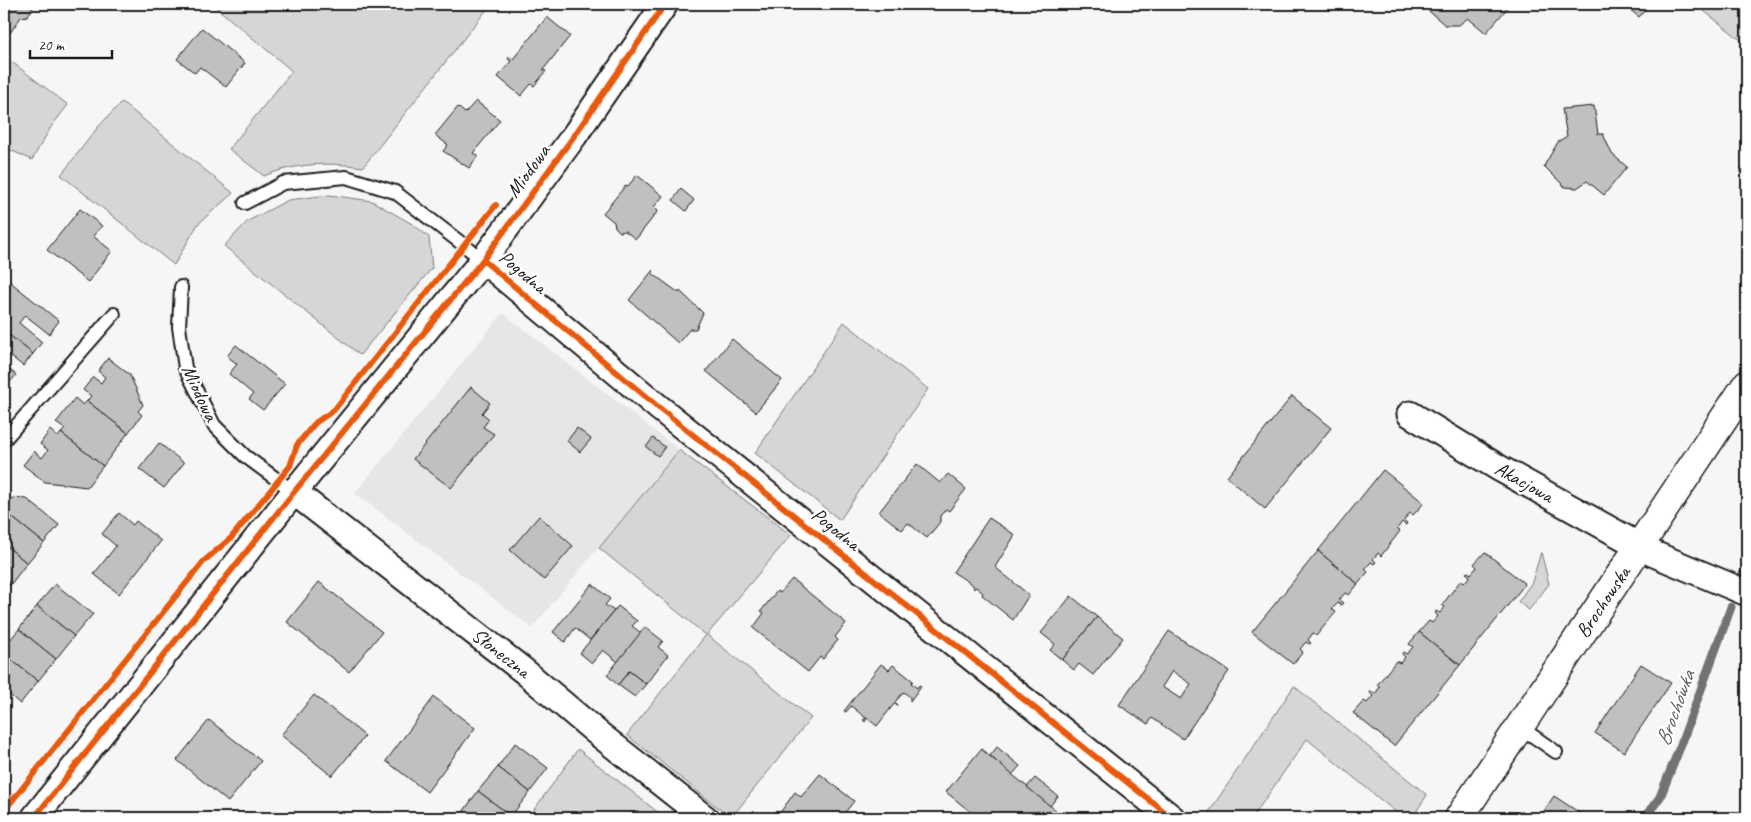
<svg xmlns="http://www.w3.org/2000/svg" width="1751" height="822" viewBox="0 0 1751 822" font-family="Caveat,sans-serif">
	<rect width="100%" height="100%" fill="#f6f6f6"/>
	<filter id="ink" filterUnits="userSpaceOnUse"><feTurbulence type="fractalNoise" baseFrequency=".02" numOctaves="2"/><feDisplacementMap in="SourceGraphic" scale="10" xChannelSelector="R" yChannelSelector="G"/><feConvolveMatrix kernelMatrix="1 2 1 2 8 2 1 2 1" color-interpolation-filters="sRGB"/></filter>
	<g filter="url(#ink)">
		<path fill="#e6e6e6" d="M503 313 679 450 532 628 355 493Z"/>
		<g fill="#d6d6d6" stroke="#797979">
			<path d="M212 4H491L363 167C329 162 296 163 264 176L229 149 292 71Z"/>
			<path d="M1695 4H1747V45L1746 44Z"/>
			<path d="M4 56 68 105 51 127 32 160 4 147Z"/>
			<path d="M122 102 233 193 198 224 174 265 61 175 98 127Z"/>
			<path d="M329 195 372 201 414 225 429 237 432 268 360 355 224 246 248 221 288 200Z"/>
			<path d="M844 322 928 389 840 520 755 453Z"/>
			<path d="M679 450 791 535 707 635 811 718 731 818 627 735 706 635 599 548Z"/>
			<path d="M1541 552 1549 584 1529 610 1518 602 1532 582Z"/>
			<path d="M1294 686 1427 795 1412 818H1403L1307 739 1252 818H1205Z"/>
			<path d="M578 749 665 818H528Z"/>
		</g>
		<g fill="none" stroke-linecap="round" stroke-linejoin="round">
			<g stroke="#727272" stroke-width="9">
				<path d="M1741 578 1747 567"/>
				<path d="M1645 818 1660 797 1680 747 1731 607"/>
			</g>
		</g>
		<g fill="#c0c0c0" stroke="#1c1c1c" fill-rule="evenodd">
			<path d="M4 4H32V10L27 16 21 17 10 33 4 28Z"/>
			<path d="M1427 4H1508L1510 5 1486 33 1468 18 1459 25H1445L1424 7Z"/>
			<path d="M1623 4H1650L1639 17Z"/>
			<path d="M547 17 570 36 543 70 546 71 534 86 531 84 521 96 498 77 511 61 508 59 509 57 513 59Z"/>
			<path d="M202 28 245 63 226 87 200 67 195 73 177 59Z"/>
			<path d="M476 101 500 120 473 153 478 156 469 168 443 151 448 145 435 135 458 107 465 113Z"/>
			<path d="M1594 106 1598 134H1603L1612 154 1627 167 1604 195 1587 181 1577 188 1565 187 1544 166 1558 142 1567 136 1562 109Z"/>
			<path d="M637 175 663 196 654 207 658 211 636 239 625 231 620 232 615 227 614 222 603 213 626 185 628 186Z"/>
			<path d="M681 189 694 200 686 211 673 200Z"/>
			<path d="M80 209 102 226 93 236 112 251 88 282 47 250Z"/>
			<path d="M653 270V274L679 293 680 291 703 313 696 329H690L678 343 629 300Z"/>
			<path d="M4 277 59 321 49 334 25 315 19 323 42 342 33 354 4 331Z"/>
			<path d="M4 331 33 354 23 366 4 351Z"/>
			<path d="M732 339 782 380 756 412 706 371Z"/>
			<path d="M236 345 285 384 263 410 249 399 253 394 229 374 237 364 227 356Z"/>
			<path d="M108 358 130 375 143 405 138 411 142 415 128 433 87 401 91 396 83 390 93 377 101 383 105 377 98 371Z"/>
			<path d="M4 365 16 375 6 387 4 385Z"/>
			<path d="M471 387 490 403 482 413 489 419 483 427 494 434 451 488 413 459Z"/>
			<path d="M1292 396 1331 428 1265 509 1227 477Z"/>
			<path d="M75 398 83 405 87 401 128 433 103 466 61 433 65 429 56 423Z"/>
			<path d="M577 428 591 439 580 452 567 441Z"/>
			<path d="M50 430 58 437 61 433 103 466 87 487 45 482 23 465 34 451 42 458 48 450 40 444Z"/>
			<path d="M653 438 665 447 658 456 646 447Z"/>
			<path d="M159 443 184 463 164 488 139 469Z"/>
			<path d="M917 464 940 483 948 474 966 489 949 511 946 509 940 516V522L927 538 908 523 902 530 879 512Z"/>
			<path d="M1383 470 1424 503 1413 515 1410 513 1404 520 1407 523 1406 525 1402 522 1397 529 1400 531 1381 556 1378 553 1373 559 1376 562 1374 564 1371 562 1365 569 1368 572 1358 584 1318 551Z"/>
			<path d="M12 498 27 499 59 525 44 543 4 511Z"/>
			<path d="M4 511 44 543 27 563 4 544Z"/>
			<path d="M119 513 133 525 136 521 161 541 119 594 94 574 116 546 102 534Z"/>
			<path d="M539 516 573 546 544 580 510 550Z"/>
			<path d="M989 518 1015 535 995 567 1029 595 1013 620 982 595 983 593 976 587 974 589 973 585 953 572Z"/>
			<path d="M4 544 27 563 11 584 4 578Z"/>
			<path d="M1318 551 1358 584 1349 595 1345 593 1339 600 1343 603 1341 605 1338 603 1332 609 1336 612 1316 636 1313 633 1308 640 1311 643 1309 644 1306 642 1300 649 1303 652 1293 664 1252 632Z"/>
			<path d="M1485 552 1525 584 1460 665 1419 632 1429 621 1432 623 1438 616 1435 613 1436 611 1440 613 1445 607 1442 605 1461 580 1464 583 1470 576 1466 573 1468 572 1471 574 1477 567 1474 564Z"/>
			<path d="M4 578 11 584 4 593Z"/>
			<path d="M792 579 846 623 835 637 838 640 823 659 820 657 808 672 753 628 764 613 761 611 777 591 780 593Z"/>
			<path d="M319 582 382 632 349 672 287 622Z"/>
			<path d="M55 584 93 614 74 636 37 606Z"/>
			<path d="M592 584 610 599 605 605 614 611 590 640 575 628 565 642 553 632Z"/>
			<path d="M1071 596 1097 617 1062 660 1050 650 1055 644 1041 633Z"/>
			<path d="M37 606 74 636 56 659 19 629Z"/>
			<path d="M618 606 637 621 632 626 641 633 618 662 603 650 592 663 580 653Z"/>
			<path d="M1097 617 1123 638 1093 675 1079 664 1074 670 1062 660Z"/>
			<path d="M645 627 663 641 658 647 668 655 646 684 629 671 618 685 607 675Z"/>
			<path d="M19 629 56 659 38 681 4 654V647Z"/>
			<path d="M1169 631 1229 671 1183 739 1152 718 1148 724 1119 705ZM1172 671 1191 684 1181 699 1162 687Z"/>
			<path d="M1419 632 1460 665 1394 746 1353 713 1364 701 1367 703 1373 696 1370 693 1371 691 1375 694 1380 687 1377 685 1396 661 1400 663 1405 657 1402 654 1403 652 1407 654 1413 647 1409 644Z"/>
			<path d="M4 654 38 681 20 704 4 690Z"/>
			<path d="M881 664 889 670 893 665 913 681 911 683 917 688 919 685 921 686 910 701V697L904 692 895 702 898 705 894 704 877 726 867 718 865 722 863 720 866 718 851 706 846 712 844 711Z"/>
			<path d="M1641 664 1671 683 1624 752 1595 733Z"/>
			<path d="M629 671 646 684 635 697 618 685Z"/>
			<path d="M314 695 365 736 332 776 281 735Z"/>
			<path d="M434 697 475 728 427 792 386 761Z"/>
			<path d="M209 720 261 761 228 802 177 760Z"/>
			<path d="M515 743 548 768 530 792 498 767Z"/>
			<path d="M997 747 1020 766 1012 775 990 756Z"/>
			<path d="M981 749 1058 812 1052 818H978L946 792Z"/>
			<path d="M498 767 530 792 511 816 478 791Z"/>
			<path d="M820 774 854 801 844 814 849 818H785L779 814 795 792 801 797Z"/>
			<path d="M1035 778 1058 796 1050 806 1027 787Z"/>
			<path d="M478 791 511 816 509 818H465L461 815Z"/>
			<path d="M1554 796 1583 815 1581 818H1539Z"/>
		</g>
		<g fill="none" stroke-linecap="round" stroke-linejoin="round">
			<g stroke="#1c1c1c" stroke-width="16">
				<g id="service">
					<path d="M245 203 283 183 346 177 395 192 483 260"/>
					<path d="M181 287 179 327 185 368 214 425 245 456 294 492"/>
					<path d="M4 440 114 314"/>
					<path d="M1520 727 1556 752"/>
				</g>
			</g>
			<g stroke="#1c1c1c" stroke-width="29">
				<g id="minor">
					<path d="M483 260 657 406 1172 818"/>
					<path d="M1410 414 1499 468 1654 554 1747 593"/>
					<path d="M294 492 524 671 595 731 705 818"/>
					<path d="M34 818 294 492 483 260 574 136 665 4"/>
				</g>
			</g>
			<g stroke="#1c1c1c" stroke-width="31">
				<path id="tertiary" d="M1459 818 1747 384"/>
			</g>
			<use href="#service" stroke="#fff" stroke-width="12"/>
			<use href="#minor" stroke="#fff" stroke-width="25"/>
			<use href="#tertiary" stroke="#fff" stroke-width="28"/>
			<g stroke="#fff" stroke-width="9">
				<g id="cycleway">
					<path d="M483 260 657 406 1172 818"/>
					<path d="M4 811 204 561 231 538 278 481 290 466 297 445 315 423 334 410 496 205"/>
					<path d="M34 818 294 492 483 260 574 136 665 4"/>
				</g>
			</g>
			<use href="#cycleway" stroke="#e8590c" stroke-width="6"/>
		</g>
	</g>
	<g text-anchor="middle" dominant-baseline="central" stroke-width="5" stroke-linejoin="round" paint-order="stroke">
		<g font-size="20" fill="#1c1c1c" stroke="#fff">
			<text transform="translate(528 171) rotate(-54)">Miodowa</text>
			<text transform="translate(523 272) rotate(40)">Pogodna</text>
			<text transform="translate(200 393) rotate(65)">Miodowa</text>
			<text transform="translate(1524 482) rotate(29)">Akacjowa</text>
			<text transform="translate(836 529) rotate(39)">Pogodna</text>
			<text transform="translate(1603 602) rotate(-56)">Brochowska</text>
			<text transform="translate(501 653) rotate(38)">Słoneczna</text>
		</g>
		<g font-size="21" font-style="italic" fill="#5d5d5d" stroke="#fff">
			<text transform="translate(1675 708) rotate(-70)">Brochówka</text>
		</g>
	</g>
	<rect width="1751" height="822" fill="none" stroke="#fff" stroke-width="20"/>
	<rect x="10" y="10" width="1731" height="802" fill="none" stroke="#1c1c1c" stroke-width="2" filter="url(#ink)"/>
	<path d="M30 50v8h82v-8" fill="none" stroke="#1c1c1c" stroke-width="2.5"/>
	<text x="38" y="50" font-size="15" fill="#1c1c1c" stroke="#ffffff" stroke-width="4" paint-order="stroke">20 m</text>
</svg>
